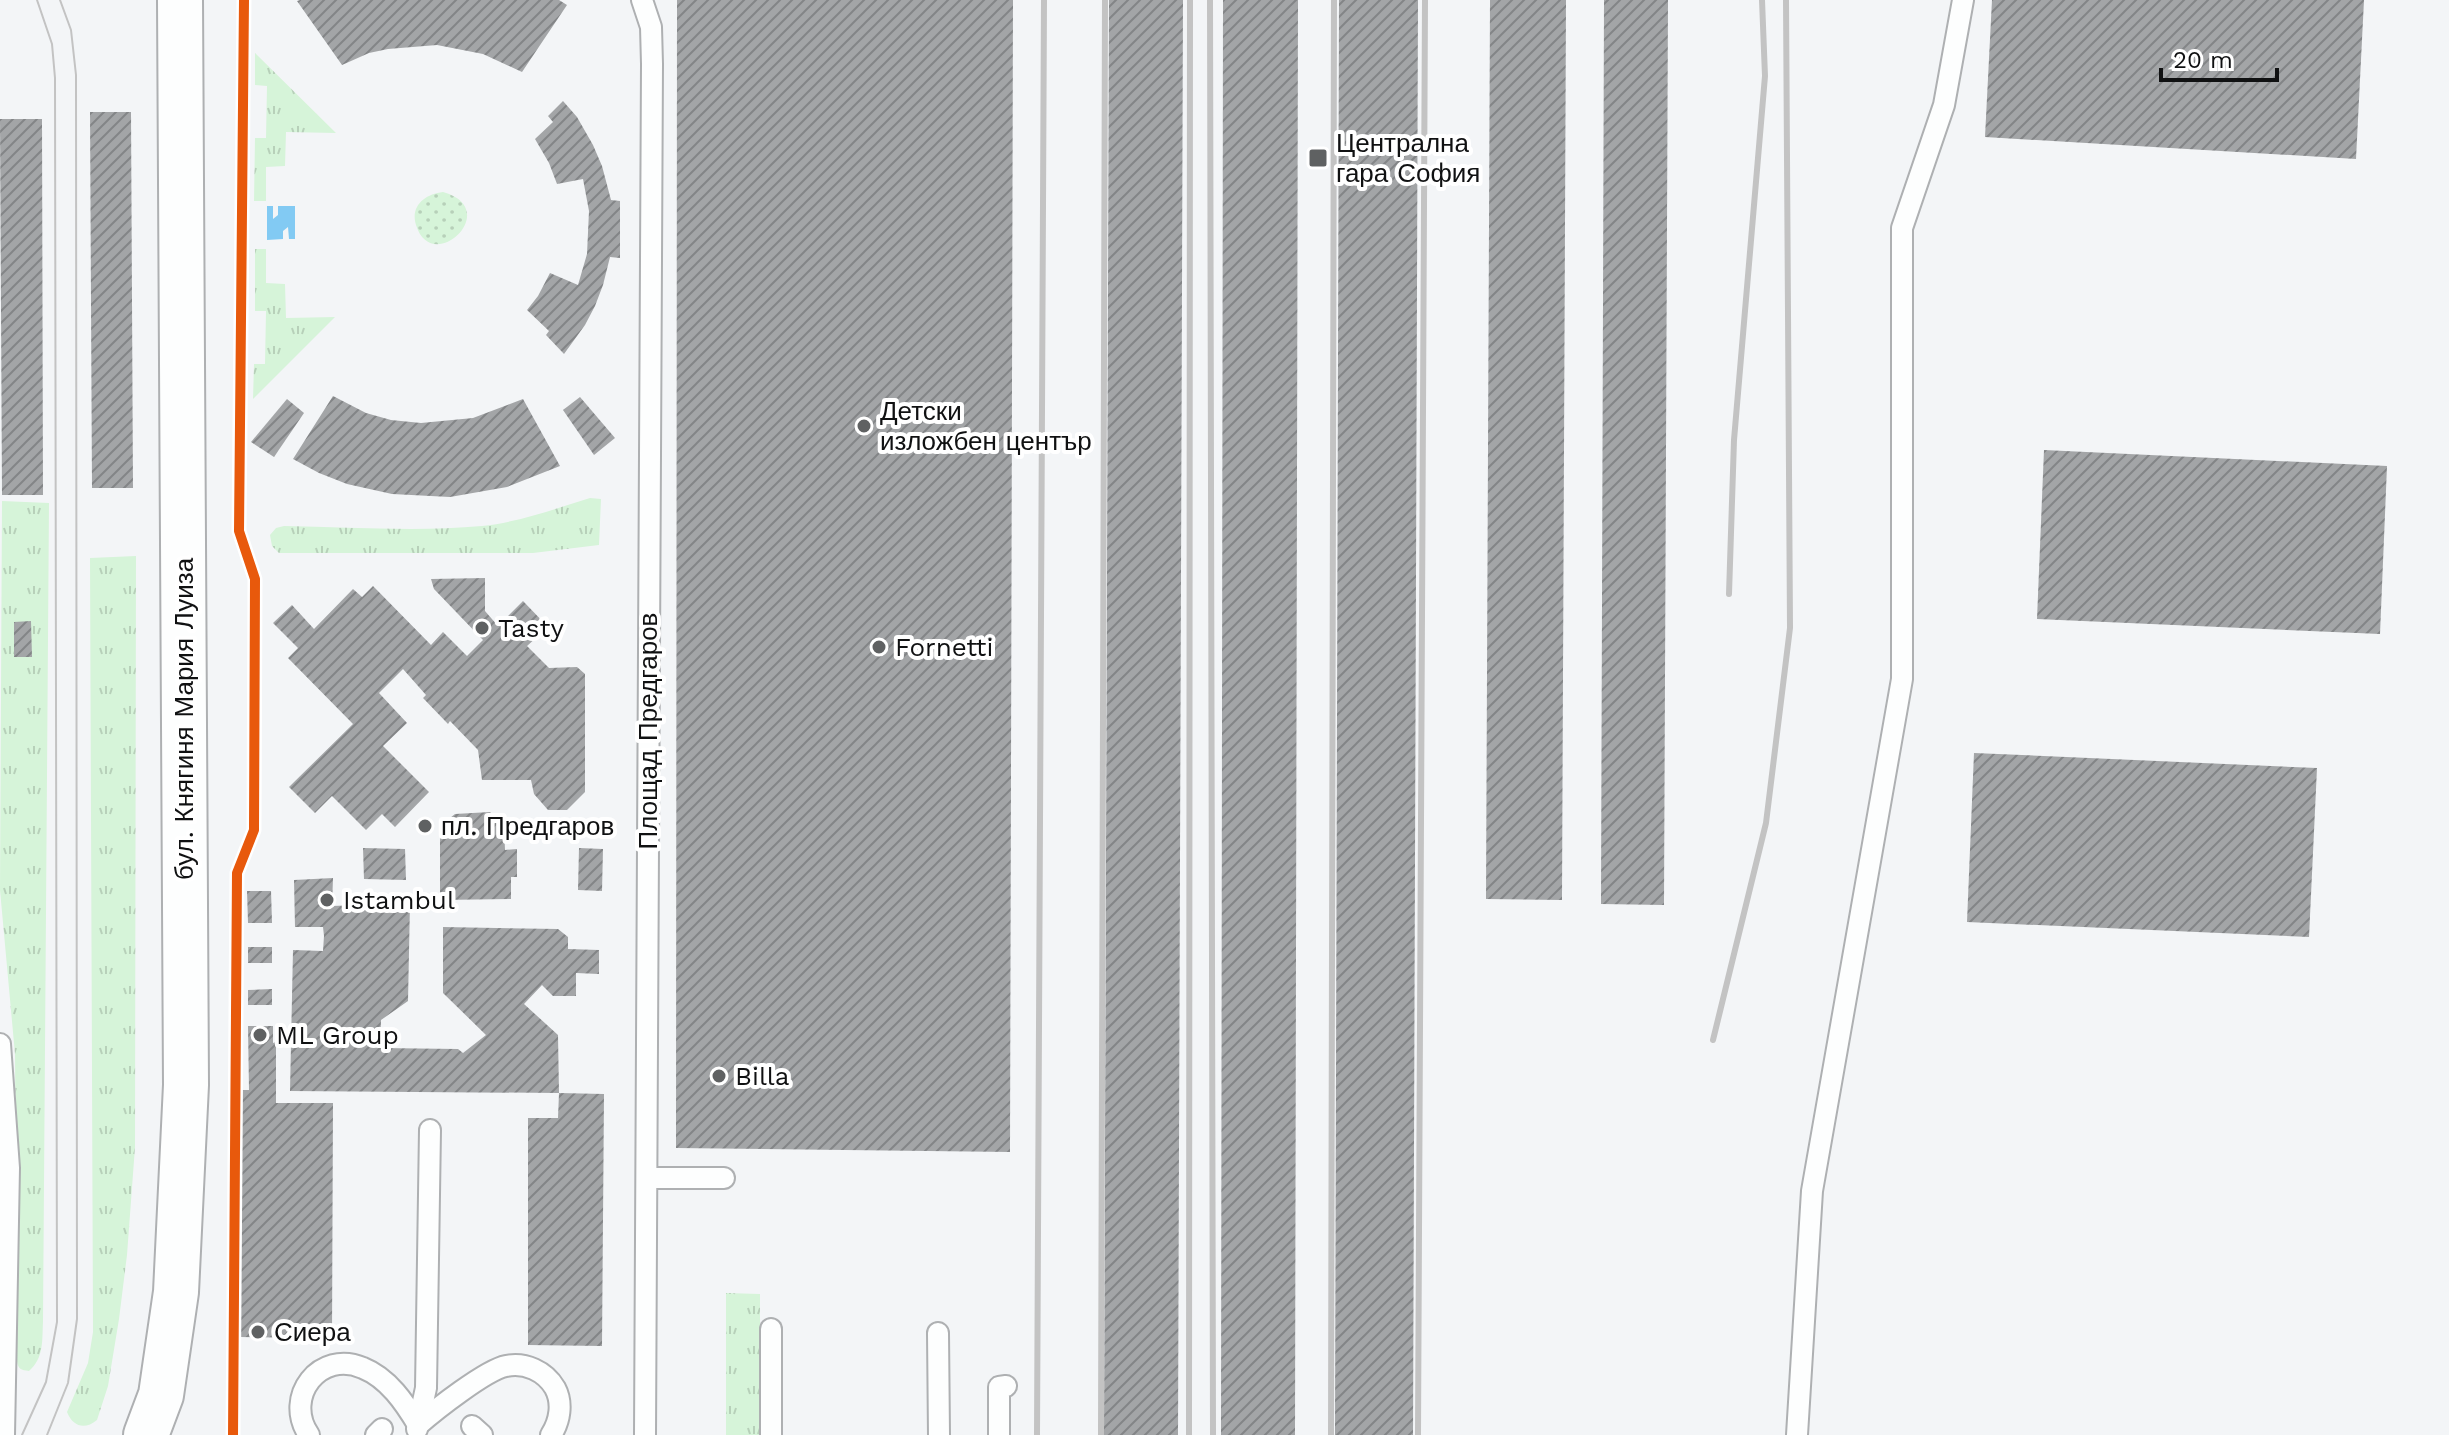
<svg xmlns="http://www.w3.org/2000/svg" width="2449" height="1435" viewBox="0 0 2449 1435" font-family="'Work Sans',sans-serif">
	<defs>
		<pattern id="grass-tufts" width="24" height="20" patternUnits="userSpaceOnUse" patternTransform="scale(2)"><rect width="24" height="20" fill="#d6f4d9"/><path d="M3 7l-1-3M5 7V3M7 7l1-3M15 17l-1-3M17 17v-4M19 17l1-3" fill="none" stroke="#b7d0b9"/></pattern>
		<pattern id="garden-dots" width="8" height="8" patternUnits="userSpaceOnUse" patternTransform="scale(2)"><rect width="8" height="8" fill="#d6f4d9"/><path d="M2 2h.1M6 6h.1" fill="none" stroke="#b7d0b9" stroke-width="1.8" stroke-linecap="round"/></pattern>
		<pattern id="building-hatch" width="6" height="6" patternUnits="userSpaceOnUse" patternTransform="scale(2)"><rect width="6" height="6" fill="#a3a5a7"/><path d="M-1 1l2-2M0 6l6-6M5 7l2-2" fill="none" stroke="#838587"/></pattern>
	</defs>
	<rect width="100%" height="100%" fill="#f3f5f7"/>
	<g fill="url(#grass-tufts)">
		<path d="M255 53 336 133 286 132 285 166 266 167V201H254L255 138H266L267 86 255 85Z"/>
		<path d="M255 249H266V283L285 284 286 318 335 317 253 399 254 364H265L266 311H255Z"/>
		<path d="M590 498 601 499 599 545 533 553H279L272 546 270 535 276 528 284 526C350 527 417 532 482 526 520 522 554 509 590 498Z"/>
		<path d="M2 501 49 503 43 1322C42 1341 44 1358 29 1371 21 1370 18 1369 17 1361L15 1054 0 890Z"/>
		<path d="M136 556 135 1147 127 1255 119 1319 108 1386 97 1420C85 1430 73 1427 67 1412L88 1363 93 1332 90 558Z"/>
		<path d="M726 1293 760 1294V1435H726Z"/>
	</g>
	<path fill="url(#garden-dots)" d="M443 192C504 209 432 277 416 225 410 206 425 194 443 192Z"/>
	<path fill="#82caf3" d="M267 206H273V219L278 215V206H295V239H289L288 227 283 231V239L267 240Z"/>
	<g fill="url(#building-hatch)">
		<path d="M300 0H559L567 5 522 72 483 54 437 45 388 49 369 53 342 65 297 1Z"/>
		<path d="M677 0H1013L1010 1152 676 1148Z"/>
		<path d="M1109 0H1183L1178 1435H1104Z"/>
		<path d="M1223 0H1298L1295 1435H1221Z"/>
		<path d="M1339 0H1418L1413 1435H1335Z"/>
		<path d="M1490 0H1566L1562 900 1486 899Z"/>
		<path d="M1604 0H1668L1664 905 1601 904Z"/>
		<path d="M1992 0H2364L2356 159 1985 137Z"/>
		<path d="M563 101 577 117 593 145 602 166 611 200 620 201V258L610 257 603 285 595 306 585 325 564 354 546 335 549 331 527 310 538 296 550 273 578 285 587 254 589 211 583 179 557 184 549 163 535 139 553 122 548 116Z"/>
		<path d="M90 112H131L133 488H92Z"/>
		<path d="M0 119H42L43 495H2Z"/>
		<path d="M333 396 366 413 391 420 421 423 473 418 523 399 560 466 507 487 450 497 392 494 347 484 319 473 293 459Z"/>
		<path d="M580 397 615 438 594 455 563 410Z"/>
		<path d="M287 399 304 413 274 457 251 442Z"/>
		<path d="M2044 450 2387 466 2380 634 2037 619Z"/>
		<path d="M485 578V611L498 626 523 601 548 627 527 646 549 668 577 667 585 674V792L567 810H548L534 794 531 780H482L478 750 450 721 448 724 423 698 426 695 403 669 379 693 407 723 383 746 429 792 395 827 382 814 366 830 332 796 315 813 289 787 353 724 288 658 298 648 273 623 292 605 314 629 353 589 362 597 373 586 431 645 443 632 467 656 483 640 434 589 431 579Z"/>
		<path d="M31 621 32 657H14V622Z"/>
		<path d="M1974 753 2317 768 2309 937 1967 922Z"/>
		<path d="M490 812 504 826 505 850 517 849V877H511V899L440 900V826L455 814Z"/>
		<path d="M363 848 405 849 406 880 364 879Z"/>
		<path d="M579 848 603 849 602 891 578 890Z"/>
		<path d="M333 878 332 906 410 903 408 1001 381 1020 380 1048 458 1049 463 1053 486 1035 443 993V927L558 929 568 937V949L599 950V974L576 973V996H553L542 985 524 1004 558 1035 559 1093 290 1091 293 950 323 951 324 936 323 927H295L294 880Z"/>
		<path d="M247 891H271L272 923H248Z"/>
		<rect x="248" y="947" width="24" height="16"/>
		<path d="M272 989V1005H248V990Z"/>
		<path d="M248 1026H273V1043L276 1042V1103H333L332 1338 240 1337 241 1097V1090H249Z"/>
		<path d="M559 1093 604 1094 602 1346 528 1345V1118H558Z"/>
	</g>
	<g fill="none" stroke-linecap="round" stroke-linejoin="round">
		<g stroke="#aeb0b2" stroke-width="24">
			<g id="lane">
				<path d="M642 0 651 27 652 64 645 1435"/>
				<path d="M0 1044 9 1168 4 1435"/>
				<path d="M647 1178H724"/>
				<path d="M938 1333 939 1435"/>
				<path d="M472 1426 482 1435"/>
				<path d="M417 1429 426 1388 430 1130"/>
				<path d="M309 1435C283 1397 320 1349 363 1368 388 1378 405 1403 418 1425 435 1410 486 1370 506 1366 525 1362 545 1371 555 1388 563 1403 560 1421 551 1435"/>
				<path d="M376 1435 382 1429"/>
				<path d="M771 1435V1329"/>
				<path d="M999 1435V1387L1006 1386"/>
				<path d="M1797 1435 1812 1191 1902 679V228L1944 105 1963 0"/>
			</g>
		</g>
		<g stroke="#aeb0b2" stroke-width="48">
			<path id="primary" d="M146 1435 161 1395 176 1292 186 1085 180 0"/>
		</g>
		<use href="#lane" stroke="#fdfefe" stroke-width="20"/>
		<use href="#primary" stroke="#fdfefe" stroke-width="44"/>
		<g stroke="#c3c3c3" stroke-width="2">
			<path d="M22 1435 46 1382 57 1322 55 78 52 44 37 0"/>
			<path d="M47 1435 68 1383 77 1319 76 75 71 30 60 0"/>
		</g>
		<g stroke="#c3c3c3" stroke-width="6">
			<path d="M1210 0 1213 1435"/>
			<path d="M1729 594 1734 440 1765 76 1762 0"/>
			<path d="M1713 1040 1766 823 1790 628 1786 0"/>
			<path d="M1037 1435 1044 0"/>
			<path d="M1101 1435 1105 0"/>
			<path d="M1189 1435 1190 0"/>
			<path d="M1331 1435 1334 0"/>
			<path d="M1418 1435 1425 0"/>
		</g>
		<g stroke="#fff" stroke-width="15">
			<path id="cycleway" d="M233 1435 237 873 254 830 255 579 239 531 244 0"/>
		</g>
		<use href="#cycleway" stroke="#e8590c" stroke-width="10"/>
	</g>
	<g fill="#5f6162" stroke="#fff" stroke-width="3">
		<rect x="1308" y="148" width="20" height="20" rx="4"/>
		<circle cx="864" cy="426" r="8"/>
		<circle cx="482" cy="628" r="8"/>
		<circle cx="879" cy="647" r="8"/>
		<circle cx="425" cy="826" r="8"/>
		<circle cx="327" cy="900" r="8"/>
		<circle cx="260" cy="1035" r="8"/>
		<circle cx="719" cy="1076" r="8"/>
		<circle cx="258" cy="1332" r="8"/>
	</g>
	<g text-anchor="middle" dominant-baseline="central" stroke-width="8" stroke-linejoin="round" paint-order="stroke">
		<g font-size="26" fill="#101112" stroke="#fff" text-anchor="start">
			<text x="1336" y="143">Централна<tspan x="1336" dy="30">гара София</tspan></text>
			<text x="880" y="411">Детски<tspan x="880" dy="30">изложбен център</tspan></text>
			<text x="498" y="628">Tasty</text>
			<text x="895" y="647">Fornetti</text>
			<text x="441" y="826">пл. Предгаров</text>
			<text x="343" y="900">Istambul</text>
			<text x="276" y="1035">ML Group</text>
			<text x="735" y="1076">Billa</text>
			<text x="274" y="1332">Сиера</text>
		</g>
		<g font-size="26" fill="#101112" stroke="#fff">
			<text transform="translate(184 719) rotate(-90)">бул. Княгиня Мария Луиза</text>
			<text transform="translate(648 731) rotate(-90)">Площад Предгаров</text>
		</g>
	</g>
	<path d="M2161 68v12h116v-12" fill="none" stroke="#101112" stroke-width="4"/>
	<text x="2173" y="68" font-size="24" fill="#101112" stroke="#ffffff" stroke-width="6" paint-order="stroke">20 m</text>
</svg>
